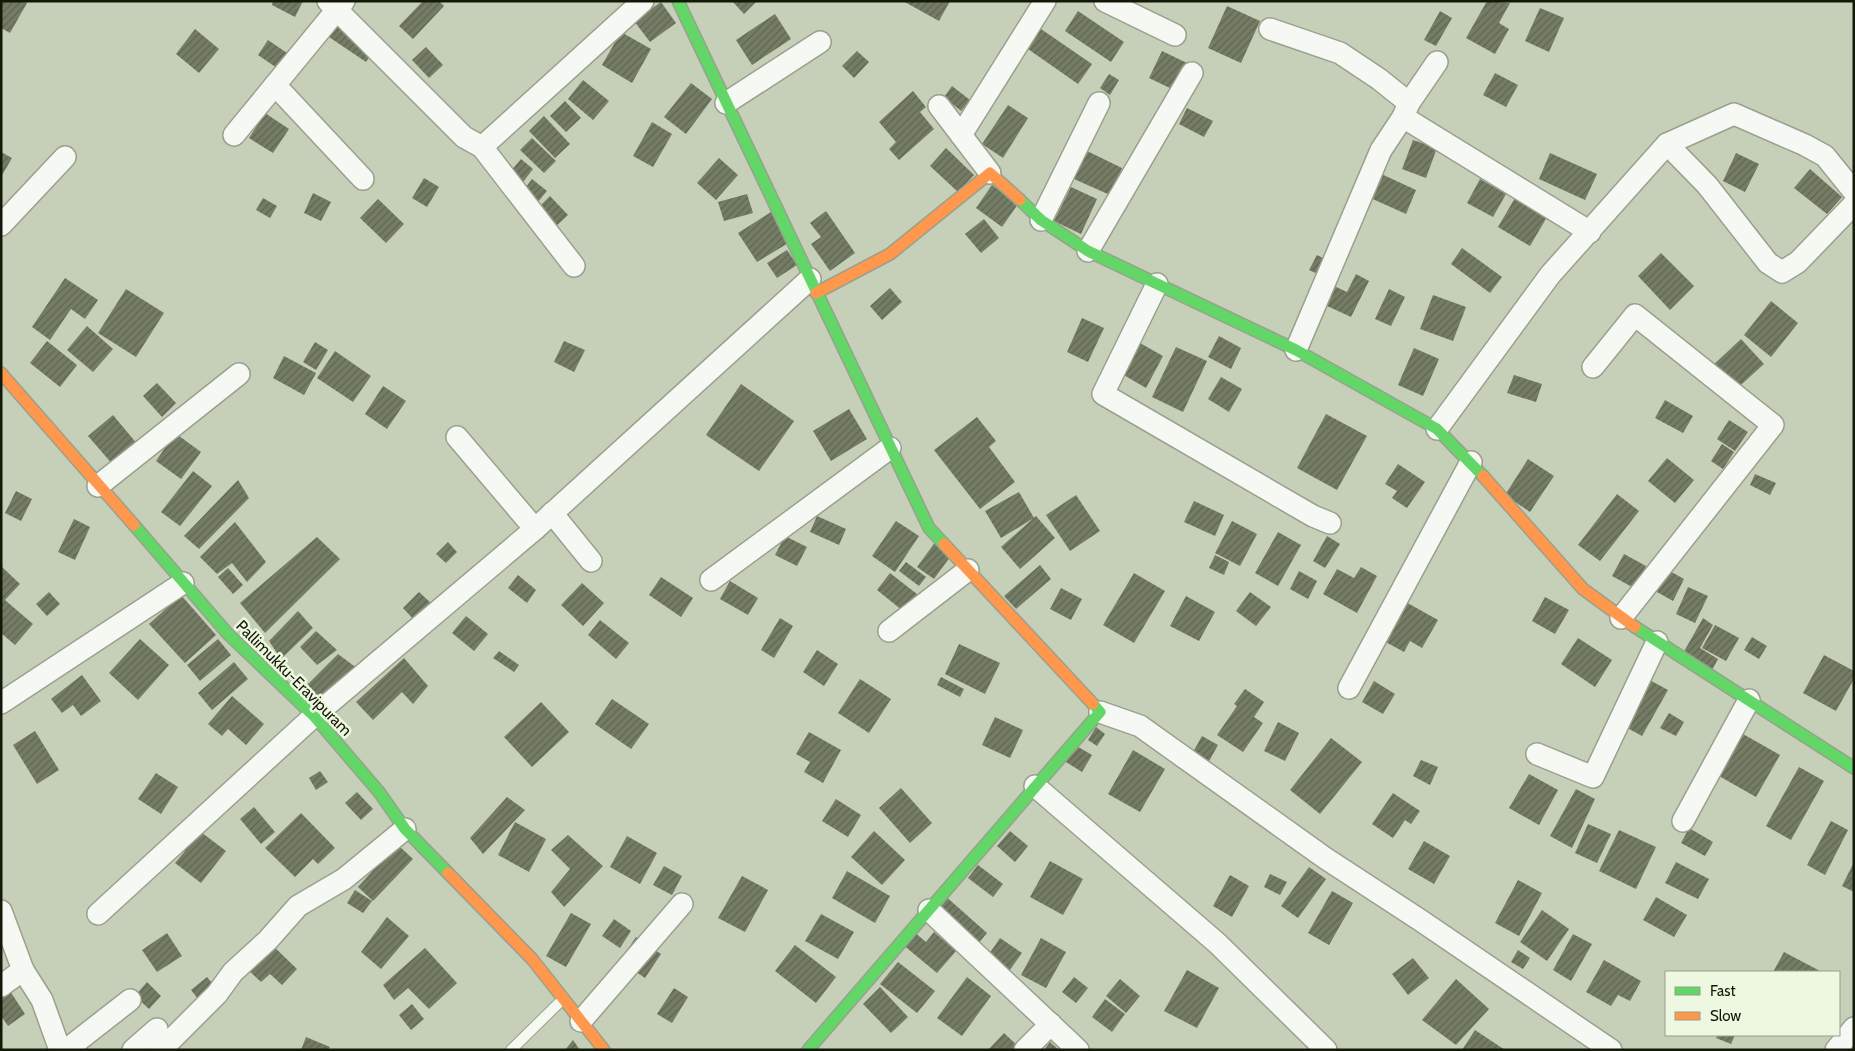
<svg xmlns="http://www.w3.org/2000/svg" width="1855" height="1051" viewBox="0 0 1855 1051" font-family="Cabin,sans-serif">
	<defs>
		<pattern id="building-hatch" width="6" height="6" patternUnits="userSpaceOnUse" patternTransform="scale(1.25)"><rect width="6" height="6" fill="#747c65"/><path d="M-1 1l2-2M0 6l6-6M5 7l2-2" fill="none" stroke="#5e6551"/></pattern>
	</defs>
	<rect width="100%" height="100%" fill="#c6d0b8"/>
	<g fill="url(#building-hatch)">
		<path d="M1 1H23L27 3 10 33 1 28Z"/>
		<path d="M273 1H303L295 17 272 5Z"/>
		<path d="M423 1H439L444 6 413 39 399 26Z"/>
		<path d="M732 1H757L744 14Z"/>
		<path d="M903 1H950L939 21Z"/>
		<path d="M1487 1 1510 3 1499 23 1509 29 1495 54 1466 38Z"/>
		<path d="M661 2 676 23 650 42 634 21Z"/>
		<path d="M1227 6 1260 21 1241 63 1208 48Z"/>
		<path d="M1540 8 1564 18 1549 52 1525 41Z"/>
		<path d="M1078 11 1124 42 1111 62 1065 31Z"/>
		<path d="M1440 11 1452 18 1436 46 1424 40Z"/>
		<path d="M775 14 791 39 752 65 736 40Z"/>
		<path d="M344 16 380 40 366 62 329 37Z"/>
		<path d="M195 29 219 49 199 73 176 54Z"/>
		<path d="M1041 29 1092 64 1078 84 1028 49Z"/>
		<path d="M621 32 651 49 632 83 602 65Z"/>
		<path d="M268 40 287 53 277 68 258 55Z"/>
		<path d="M426 47 443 65 429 78 412 60Z"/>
		<path d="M857 51 869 62 854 78 842 66Z"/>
		<path d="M1162 51 1187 63 1174 90 1149 78Z"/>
		<path d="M1495 73 1518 85 1506 107 1483 95Z"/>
		<path d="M1109 74 1119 80 1110 95 1100 88Z"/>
		<path d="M583 80 609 101 593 120 568 99Z"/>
		<path d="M691 83 712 99 686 134 664 117Z"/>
		<path d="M952 86 970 100 961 111 944 97Z"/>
		<path d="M913 91 926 107 920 112 934 129 899 160 889 149 896 142 879 122Z"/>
		<path d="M565 101 581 118 566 132 550 116Z"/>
		<path d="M1008 105 1028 118 1003 158 982 144Z"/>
		<path d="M1187 108 1213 121 1204 137 1179 124Z"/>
		<path d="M265 113 289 129 273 153 249 138Z"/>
		<path d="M544 116 570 144 555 158 529 131Z"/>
		<path d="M652 122 672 134 653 167 633 156Z"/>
		<path d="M532 138 556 161 544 173 520 150Z"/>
		<path d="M1413 140 1437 148 1426 178 1402 169Z"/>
		<path d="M946 148 974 175 958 192 930 166Z"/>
		<path d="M1087 151 1122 168 1110 195 1074 179Z"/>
		<path d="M1 152 12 158 1 177Z"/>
		<path d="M1550 153 1597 174 1585 200 1539 179Z"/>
		<path d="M1736 153 1759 164 1745 192 1723 181Z"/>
		<path d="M719 158 738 175 716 200 697 183Z"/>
		<path d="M521 159 533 169 523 182 510 172Z"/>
		<path d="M1810 169 1842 197 1827 214 1794 188Z"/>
		<path d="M1377 172 1416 190 1406 214 1366 196Z"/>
		<path d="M424 178 439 187 427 207 412 198Z"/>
		<path d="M532 179 547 191 533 208 519 196Z"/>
		<path d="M1480 179 1506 194 1493 217 1467 203Z"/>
		<path d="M992 185 1018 204 1002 227 976 208Z"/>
		<path d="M1071 187 1097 199 1081 234 1054 221Z"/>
		<path d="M313 193 331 202 321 221 304 213Z"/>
		<path d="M747 194 753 213 724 221 718 202Z"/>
		<path d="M550 196 568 215 550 232 532 214Z"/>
		<path d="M263 198 277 206 270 218 256 210Z"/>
		<path d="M1515 198 1547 217 1530 246 1498 227Z"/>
		<path d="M378 199 404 224 386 243 360 218Z"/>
		<path d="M826 211 855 253 830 271 811 244 821 237 810 223Z"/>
		<path d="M771 212 790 242 757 262 738 233Z"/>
		<path d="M984 219 999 238 981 253 965 234Z"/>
		<path d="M1462 248 1502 277 1490 293 1451 264Z"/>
		<path d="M787 250 797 265 777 278 767 263Z"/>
		<path d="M1661 253 1694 286 1670 310 1638 276Z"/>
		<path d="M1317 255 1327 260 1320 275 1309 270Z"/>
		<path d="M1356 274 1369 281 1351 317 1325 305 1334 286 1347 292Z"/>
		<path d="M65 278 98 300 85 319 71 309 50 340 32 327Z"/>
		<path d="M890 288 902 302 882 320 870 306Z"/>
		<path d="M126 289 164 313 136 357 98 333Z"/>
		<path d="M1389 289 1405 297 1391 326 1375 319Z"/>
		<path d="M1433 295 1466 307 1453 341 1420 329Z"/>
		<path d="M1771 301 1798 323 1771 357 1744 335Z"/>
		<path d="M1082 318 1104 328 1088 362 1067 352Z"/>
		<path d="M87 326 113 349 93 372 67 350Z"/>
		<path d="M1219 336 1241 348 1231 369 1208 357Z"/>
		<path d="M1741 339 1764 364 1732 393 1710 368Z"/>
		<path d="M47 341 77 365 60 387 30 363Z"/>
		<path d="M564 341 585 350 574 372 554 362Z"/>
		<path d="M315 342 328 350 316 370 303 362Z"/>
		<path d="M1140 343 1163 356 1146 388 1122 374Z"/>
		<path d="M1176 347 1207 361 1183 412 1152 397Z"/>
		<path d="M1414 348 1439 359 1423 396 1398 385Z"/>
		<path d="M335 351 371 376 353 402 317 378Z"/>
		<path d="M284 356 316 373 304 395 273 378Z"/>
		<path d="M1514 375 1542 384 1536 402 1507 393Z"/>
		<path d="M1221 377 1242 389 1229 412 1208 399Z"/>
		<path d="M157 383 176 403 162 417 143 396Z"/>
		<path d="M741 384 794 421 759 471 706 435Z"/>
		<path d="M383 386 406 401 387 429 365 414Z"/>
		<path d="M1665 400 1693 416 1683 433 1655 418Z"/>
		<path d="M849 409 867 439 831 461 813 431Z"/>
		<path d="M1326 414 1367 436 1337 490 1297 468Z"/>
		<path d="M113 415 138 445 114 466 88 436Z"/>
		<path d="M977 417 996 441 989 447 1015 482 980 509 934 450Z"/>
		<path d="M1729 420 1748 432 1735 451 1717 439Z"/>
		<path d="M175 433 201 452 181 479 156 461Z"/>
		<path d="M1722 444 1734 452 1723 469 1711 461Z"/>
		<path d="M1667 458 1694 480 1675 503 1648 481Z"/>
		<path d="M1528 459 1554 476 1530 512 1505 495Z"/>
		<path d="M1398 464 1425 482 1407 508 1392 498 1397 491 1385 484Z"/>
		<path d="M193 471 212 486 180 526 161 512Z"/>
		<path d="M1755 474 1776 483 1770 495 1750 485Z"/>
		<path d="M238 480 249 498 199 549 184 536Z"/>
		<path d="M16 491 32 499 21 521 5 513Z"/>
		<path d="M1019 492 1034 518 1001 538 985 511Z"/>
		<path d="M1617 494 1639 511 1600 561 1578 545Z"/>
		<path d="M1076 495 1100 531 1070 551 1046 515Z"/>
		<path d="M1194 501 1224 515 1215 536 1184 522Z"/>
		<path d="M817 516 846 529 839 545 810 532Z"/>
		<path d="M1036 516 1055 538 1020 569 1001 547Z"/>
		<path d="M74 519 90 527 75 560 58 552Z"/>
		<path d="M896 521 919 536 895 572 872 556Z"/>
		<path d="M1232 521 1257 534 1240 566 1215 553Z"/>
		<path d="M235 522 266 562 247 582 232 563 217 574 200 557Z"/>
		<path d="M1278 532 1301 545 1278 586 1255 573Z"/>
		<path d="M785 536 807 547 797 566 775 555Z"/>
		<path d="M1327 536 1340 544 1325 568 1313 561Z"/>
		<path d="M317 537 340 559 265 633 240 603Z"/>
		<path d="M936 541 953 553 934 579 917 567Z"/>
		<path d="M448 542 457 552 446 563 436 554Z"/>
		<path d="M1624 554 1646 566 1634 588 1612 576Z"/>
		<path d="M1215 555 1229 562 1224 575 1209 568Z"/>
		<path d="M906 562 926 577 919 586 899 571Z"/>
		<path d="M1040 565 1051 579 1016 609 1004 596Z"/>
		<path d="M1 566 20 584 5 600 33 624 15 645 1 633Z"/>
		<path d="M1361 567 1377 576 1357 613 1323 594 1337 569 1354 578Z"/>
		<path d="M228 568 243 585 233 594 218 577Z"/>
		<path d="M1668 570 1684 579 1673 601 1657 592Z"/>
		<path d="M1299 571 1317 581 1308 599 1290 589Z"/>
		<path d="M890 573 922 598 908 615 877 590Z"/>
		<path d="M1134 573 1165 591 1134 643 1103 625Z"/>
		<path d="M518 575 536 590 527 603 508 588Z"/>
		<path d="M661 577 693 598 681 617 649 595Z"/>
		<path d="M730 581 758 598 748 615 720 599Z"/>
		<path d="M582 583 604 603 583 626 561 605Z"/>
		<path d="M1688 587 1708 596 1695 623 1676 614Z"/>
		<path d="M1061 588 1082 599 1071 620 1050 609Z"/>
		<path d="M49 592 60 604 47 616 36 604Z"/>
		<path d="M419 592 432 604 415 621 403 608Z"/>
		<path d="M1250 592 1271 607 1256 626 1236 611Z"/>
		<path d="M181 595 216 635 185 663 149 624Z"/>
		<path d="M1186 596 1215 612 1199 641 1170 626Z"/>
		<path d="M1395 596 1438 620 1422 648 1410 641 1404 652 1373 635Z"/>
		<path d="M1545 597 1569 610 1555 634 1532 621Z"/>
		<path d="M298 611 313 628 281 659 269 641Z"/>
		<path d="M466 616 488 634 474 651 452 633Z"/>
		<path d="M780 618 793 626 774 658 761 650Z"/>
		<path d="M1703 618 1713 625 1700 648 1718 659 1711 672 1682 655Z"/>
		<path d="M600 620 629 643 616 659 588 635Z"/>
		<path d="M1715 625 1739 638 1726 661 1702 648Z"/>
		<path d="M316 631 337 650 317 665 300 647Z"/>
		<path d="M1752 637 1767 646 1759 659 1744 650Z"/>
		<path d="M1578 638 1612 660 1595 687 1561 664Z"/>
		<path d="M140 639 169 665 138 700 109 673Z"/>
		<path d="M218 639 231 655 200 681 187 665Z"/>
		<path d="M959 644 1000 663 985 694 945 674Z"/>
		<path d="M817 650 838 664 824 686 803 672Z"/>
		<path d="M499 651 519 665 514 672 493 658Z"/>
		<path d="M338 654 362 672 324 704 305 687Z"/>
		<path d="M1824 655 1854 671V679L1836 711 1803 693Z"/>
		<path d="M404 658 428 686 413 704 402 692 373 720 356 702Z"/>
		<path d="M234 662 248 679 212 710 198 693Z"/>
		<path d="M82 675 101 701 81 716 73 705 62 713 51 699Z"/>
		<path d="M941 677 964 689 960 697 937 685Z"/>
		<path d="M1646 678 1668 690 1642 736 1620 724Z"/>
		<path d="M860 679 891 699 869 733 838 713Z"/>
		<path d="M1374 681 1395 694 1383 714 1362 702Z"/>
		<path d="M1245 689 1264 702 1254 717 1263 723 1243 752 1217 735 1237 706 1234 704Z"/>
		<path d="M232 696 264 724 246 745 228 729 222 736 208 724Z"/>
		<path d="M612 699 649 724 631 749 595 724Z"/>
		<path d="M541 702 569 732 532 767 504 737Z"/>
		<path d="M1669 713 1684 722 1676 736 1660 728Z"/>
		<path d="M995 717 1023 730 1010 758 982 745Z"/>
		<path d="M1278 722 1299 733 1285 761 1264 751Z"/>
		<path d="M1096 727 1105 734 1097 746 1088 740Z"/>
		<path d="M35 731 59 770 37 784 13 745Z"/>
		<path d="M809 732 841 750 823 783 804 772 810 762 796 754Z"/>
		<path d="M1743 734 1780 755 1756 797 1719 776Z"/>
		<path d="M1202 736 1218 745 1208 763 1192 754Z"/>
		<path d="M1331 738 1362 762 1320 814 1290 790Z"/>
		<path d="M1068 741 1092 755 1082 772 1058 757Z"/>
		<path d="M1133 750 1165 769 1140 812 1108 794Z"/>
		<path d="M1421 760 1438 767 1430 785 1413 776Z"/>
		<path d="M1799 767 1824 781 1791 840 1766 826Z"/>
		<path d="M320 771 328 782 316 790 309 778Z"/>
		<path d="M156 773 178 787 161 814 138 799Z"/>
		<path d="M1529 774 1558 790 1539 825 1509 808Z"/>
		<path d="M901 788 932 823 910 843 879 808Z"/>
		<path d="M1576 789 1595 799 1572 848 1550 836Z"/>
		<path d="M357 792 373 809 361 820 345 803Z"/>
		<path d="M1393 793 1420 811 1411 824 1405 820 1393 838 1372 824Z"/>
		<path d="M507 797 525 810 483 854 470 838Z"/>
		<path d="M836 799 861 815 848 837 822 821Z"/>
		<path d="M254 807 275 832 261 844 240 819Z"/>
		<path d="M301 813 335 848 318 864 313 859 295 877 265 848Z"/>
		<path d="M1831 821 1848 830 1825 875 1807 865Z"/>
		<path d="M515 822 546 839 529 872 498 855Z"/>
		<path d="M1588 824 1611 834 1597 863 1575 853Z"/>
		<path d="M1689 828 1713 842 1705 856 1681 843Z"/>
		<path d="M197 829 226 851 201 883 175 863 185 851 181 848Z"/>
		<path d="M1619 830 1656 847 1636 889 1599 871Z"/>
		<path d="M874 831 905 860 882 885 851 857Z"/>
		<path d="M1010 831 1028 846 1015 862 997 846Z"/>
		<path d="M568 835 603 866 564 907 551 892 570 869 551 850Z"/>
		<path d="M627 836 657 853 640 884 610 867Z"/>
		<path d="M1424 841 1450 856 1434 884 1408 869Z"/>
		<path d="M397 844 413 859 373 901 358 887Z"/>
		<path d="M1050 861 1083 879 1063 915 1030 897Z"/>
		<path d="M1676 862 1709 879 1698 899 1665 883Z"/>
		<path d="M1854 862V892L1842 886Z"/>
		<path d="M978 865 1003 884 993 897 968 878Z"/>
		<path d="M664 866 682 876 672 895 653 885Z"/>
		<path d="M1309 867 1326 879 1298 918 1281 906Z"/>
		<path d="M847 871 890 896 875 923 832 898Z"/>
		<path d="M1270 874 1287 882 1280 895 1264 887Z"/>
		<path d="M1230 875 1249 886 1232 917 1213 906Z"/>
		<path d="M742 876 768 890 745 932 718 918Z"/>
		<path d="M1518 880 1542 893 1519 936 1495 923Z"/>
		<path d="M355 890 372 901 363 913 347 903Z"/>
		<path d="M1332 891 1353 903 1329 945 1308 933Z"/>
		<path d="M943 894 987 933 972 951 928 912Z"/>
		<path d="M1656 897 1687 915 1674 937 1643 920Z"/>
		<path d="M1542 910 1569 929 1547 961 1520 942Z"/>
		<path d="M571 913 591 924 566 967 546 956Z"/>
		<path d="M821 914 854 932 838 959 805 941Z"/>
		<path d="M387 917 409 936 381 969 361 952Z"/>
		<path d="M614 919 631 931 620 948 602 936Z"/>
		<path d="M913 931 926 942 934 932 956 951 937 973 902 944Z"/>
		<path d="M167 933 182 956 157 972 142 950Z"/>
		<path d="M1573 934 1592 944 1571 981 1553 970Z"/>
		<path d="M636 937 661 954 645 978 620 961Z"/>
		<path d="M1000 938 1022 953 1007 974 985 960Z"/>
		<path d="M1041 938 1066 952 1046 988 1021 975Z"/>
		<path d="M268 941 297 969 282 985 270 974 261 982 244 966Z"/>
		<path d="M795 945 836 977 816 1003 775 971Z"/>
		<path d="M425 948 457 983 429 1009 408 988 394 1000 383 985Z"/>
		<path d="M1518 950 1530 958 1523 969 1511 962Z"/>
		<path d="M1784 952 1822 972H1773Z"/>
		<path d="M1413 958 1429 978 1408 995 1392 974Z"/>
		<path d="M1604 960 1641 981 1630 1001 1618 995 1611 1006 1586 992Z"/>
		<path d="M898 962 935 991 917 1013 880 984Z"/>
		<path d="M1187 970 1219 988 1197 1028 1164 1011Z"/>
		<path d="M207 977 218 990 202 1004 191 990Z"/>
		<path d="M967 977 991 996 962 1036 937 1018Z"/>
		<path d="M1074 977 1088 988 1076 1003 1062 992Z"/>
		<path d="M1120 979 1140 996 1126 1013 1106 996Z"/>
		<path d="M1456 979 1489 1009 1456 1045 1422 1020Z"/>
		<path d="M147 982 161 996 149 1009 135 996Z"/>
		<path d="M880 987 908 1017 891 1033 863 1004Z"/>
		<path d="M8 988 25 1014 8 1026 1 1016V992Z"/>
		<path d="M674 988 688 997 672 1023 657 1014Z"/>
		<path d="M1105 999 1125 1014 1112 1032 1092 1017Z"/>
		<path d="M412 1004 424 1019 411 1030 399 1015Z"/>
		<path d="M1475 1030 1505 1050H1462Z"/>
		<path d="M1004 1033 1022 1050H988Z"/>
		<path d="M1718 1035H1735L1731 1044 1716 1038Z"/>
		<path d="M306 1037 330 1047 328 1050H301Z"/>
		<path d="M573 1040 580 1050H565Z"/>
		<path d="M1050 1042 1059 1050H1044Z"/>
	</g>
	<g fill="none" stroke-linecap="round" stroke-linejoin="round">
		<g stroke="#99a18e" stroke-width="12">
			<path id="lane" d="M511 1050 563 999"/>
		</g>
		<g stroke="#99a18e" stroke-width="24">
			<g id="street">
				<path d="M328 1 464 137 482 147 643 1"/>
				<path d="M1105 1 1175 35"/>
				<path d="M1270 29 1340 53 1379 79 1409 103 1403 117 1381 150 1296 350"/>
				<path d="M275 85 363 179"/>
				<path d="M726 103 820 42"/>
				<path d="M1409 103 1437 62"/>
				<path d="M939 106 990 173"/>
				<path d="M1403 117 1590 232"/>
				<path d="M234 135 344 1"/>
				<path d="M961 135 1045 1"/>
				<path d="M1667 144 1707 185 1768 263 1782 272 1798 262 1854 204"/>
				<path d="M482 147 574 266"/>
				<path d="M1041 220 1099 103"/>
				<path d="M1 225 65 157"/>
				<path d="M1088 251 1192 73"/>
				<path d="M1157 284 1103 394 1313 516 1330 523"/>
				<path d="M1593 367 1635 315 1773 425 1621 618"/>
				<path d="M1437 429 1550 275 1667 144 1734 114 1805 145 1825 156 1854 192"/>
				<path d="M457 437 535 529"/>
				<path d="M98 486 239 374"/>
				<path d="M552 513 591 561"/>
				<path d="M711 580 890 448"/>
				<path d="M889 631 968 570"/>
				<path d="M1349 688 1471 462"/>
				<path d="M1 703 183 583"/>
				<path d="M1100 712 1140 726 1325 858 1420 920 1611 1050"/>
				<path d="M1537 754 1593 777 1657 642"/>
				<path d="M1035 786 1217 943 1326 1050"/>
				<path d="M1683 821 1749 700"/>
				<path d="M929 910 1078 1050"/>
				<path d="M1 911 23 970 42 1000 60 1050"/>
				<path d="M98 914 314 716 535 529 810 279"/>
				<path d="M1 986 23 970"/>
				<path d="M581 1021 682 904"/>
				<path d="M66 1050 130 1000"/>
				<path d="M133 1050 157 1029"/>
				<path d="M161 1050 217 994 233 972 268 940 298 906 344 879 405 829"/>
				<path d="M1025 1050 1051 1024"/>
				<path d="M1836 1050 1854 1028"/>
			</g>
		</g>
		<g stroke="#99a18e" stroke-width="14">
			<g id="fast">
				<path d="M678 1 929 528 944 544"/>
				<path d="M1020 200 1041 220 1088 251 1296 350 1437 429 1483 476"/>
				<path d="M134 525 228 634 314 716 379 792 405 829 448 873"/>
				<path d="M1635 627 1854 768"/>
				<path d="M808 1050 1100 712 1093 704"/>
			</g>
		</g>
		<g stroke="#99a18e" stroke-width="14">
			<g id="slow">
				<path d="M816 293 890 254 990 173 1020 200"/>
				<path d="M1 373 134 525"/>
				<path d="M1483 476 1583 589 1635 627"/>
				<path d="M944 544 1093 704"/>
				<path d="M448 873 532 959 604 1050"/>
			</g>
		</g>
		<use href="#lane" stroke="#f6f8f4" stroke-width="10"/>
		<use href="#street" stroke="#f6f8f4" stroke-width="21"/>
		<use href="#fast" stroke="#63d668" stroke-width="11"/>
		<use href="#slow" stroke="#ff974d" stroke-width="11"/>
	</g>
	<g text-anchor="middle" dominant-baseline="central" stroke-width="5" stroke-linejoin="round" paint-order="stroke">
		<g font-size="16" fill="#131908" stroke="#eef8e1">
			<text transform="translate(294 678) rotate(45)">Pallimukku-Eravipuram</text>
		</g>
	</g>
	<rect width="1855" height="1051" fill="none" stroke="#131908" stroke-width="5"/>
	<rect x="1665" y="971" width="175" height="65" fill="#eef8e1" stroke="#969f8a"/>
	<rect x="1675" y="987" width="25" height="8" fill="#63d668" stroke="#969f8a"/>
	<text x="1710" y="996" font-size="15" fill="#131908">Fast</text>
	<rect x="1675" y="1012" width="25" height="8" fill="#ff974d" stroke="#969f8a"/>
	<text x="1710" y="1021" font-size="15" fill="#131908">Slow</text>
</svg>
